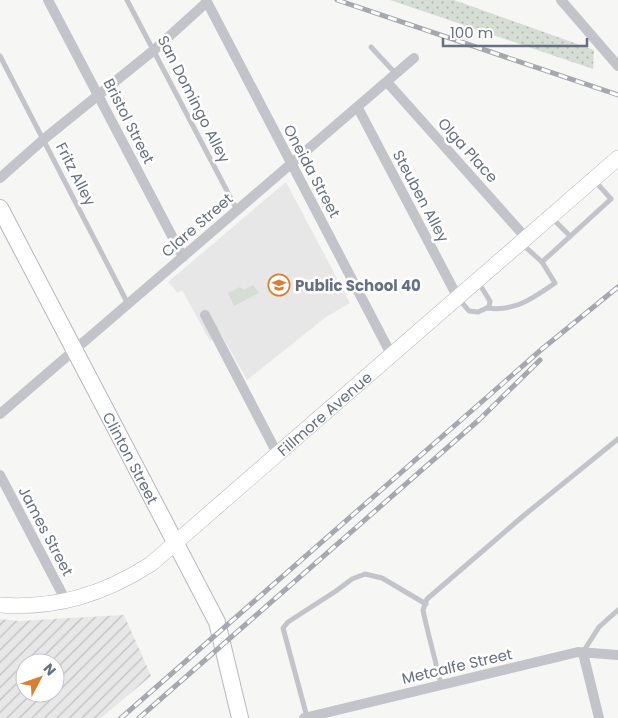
<svg xmlns="http://www.w3.org/2000/svg" width="618" height="718" viewBox="0 0 618 718" font-family="Poppins,sans-serif">
	<defs>
		<pattern id="industrial-furrows" width="10" height="10" patternUnits="userSpaceOnUse" patternTransform="scale(1.25)"><rect width="10" height="10" fill="#e7e7e7"/><path d="M-1 1l2-2M0 10L10 0M9 11l2-2" fill="none" stroke="#bfc0c1"/></pattern>
		<pattern id="grass-dots" width="8" height="8" patternUnits="userSpaceOnUse" patternTransform="scale(1.25)"><rect width="8" height="8" fill="#d6ddd5"/><path d="M2 2h.1M6 6h.1" fill="none" stroke="#b1b8b2" stroke-width="1.8" stroke-linecap="round"/></pattern>
	</defs>
	<rect width="100%" height="100%" fill="#f6f6f4"/>
	<path fill="#e7e7e7" d="M286 182 350 303 326 317 247 380 221 334 210 341 182 290 178 293 168 282Z"/>
	<path fill="url(#industrial-furrows)" fill-rule="evenodd" d="M124 615 151 676 101 718H0V619L18 621ZM25 663H55V693H25Z"/>
	<path fill="url(#grass-dots)" d="M390 0H454L594 50 593 69Z"/>
	<path fill="#d6ddd5" d="M253 285 259 293 234 306 228 293 240 287 244 290Z"/>
	<g fill="none" stroke-linecap="round" stroke-linejoin="round">
		<g stroke="#b5b7bd" stroke-width="16">
			<g id="secondary">
				<path id="s1" d="M0 605C57 609 104 594 151 564L618 158"/>
			</g>
		</g>
		<g stroke="#b5b8bd" stroke-width="18">
			<g id="primary">
				<path id="s2" d="M0 208 217 622 240 718"/>
			</g>
		</g>
		<g stroke="#c2c4c9" stroke-width="5">
			<path d="M127 0 237 210"/>
			<path d="M371 47 396 74"/>
			<path d="M0 56 128 304"/>
			<path d="M551 217 570 236"/>
			<path d="M521 243 542 262 611 199 595 181"/>
			<path d="M458 298 469 311 478 312 489 307 490 301 478 282"/>
			<path d="M487 308C515 312 533 298 555 283L542 262"/>
			<path d="M583 652 599 627 618 610"/>
			<path d="M441 684 426 624 423 610 427 599 522 517 618 439"/>
			<path d="M307 717 283 628 288 622 336 591 352 579 365 574 382 578 426 604"/>
		</g>
		<g stroke="#c2c4c9" stroke-width="10">
			<path d="M48 0 183 257"/>
			<path d="M206 0 392 356"/>
			<path d="M561 0 618 66"/>
			<path d="M387 82 526 238"/>
			<path d="M358 108 458 298"/>
			<path d="M0 178 44 139 154 50 207 2"/>
			<path d="M205 315 278 455"/>
			<path d="M0 414 414 58"/>
			<path d="M0 475 66 601"/>
			<path d="M583 653 599 718"/>
			<path d="M304 718 578 652 618 655"/>
		</g>
		<use href="#secondary" stroke="#fff" stroke-width="15"/>
		<use href="#primary" stroke="#fff" stroke-width="16"/>
		<g stroke="#a5a8af" stroke-width="5">
			<g id="rail">
				<path d="M337 0 618 95"/>
				<path d="M121 718 542 349 618 287"/>
				<path d="M139 718 480 419 540 360"/>
			</g>
		</g>
		<use href="#rail" stroke="#fff" stroke-width="3" stroke-dasharray="9" stroke-linecap="butt"/>
	</g>
	<defs>
		<g id="school-ring" transform="scale(1.125)"><circle r="9.5" fill="#fff" stroke="#d97f31" stroke-width="1.5"/><path d="M0-5L7-2L0 1L-7-2ZM-4 1L0 2.5L4 1V4Q0 6-4 4Z" fill="#d97f31"/></g>
	</defs>
	<g fill-rule="evenodd">
		<use href="#school-ring" x="279" y="285"/>
	</g>
	<g text-anchor="middle" dominant-baseline="central" stroke-width="5" stroke-linejoin="round" paint-order="stroke">
		<g font-size="15" fill="#677083" stroke="#fff">
			<text transform="translate(194 99) rotate(63)">San Domingo Alley</text>
			<text transform="translate(129 121) rotate(63)">Bristol Street</text>
			<text transform="translate(468 150) rotate(48)">Olga Place</text>
			<text transform="translate(312 171) rotate(62)">Oneida Street</text>
			<text transform="translate(76 174) rotate(63)">Fritz Alley</text>
			<text transform="translate(421 196) rotate(62)">Steuben Alley</text>
			<text transform="translate(197 225) rotate(-41)">Clare Street</text>
			<text stroke="none"><textPath href="#s1" startOffset="389">Fillmore Avenue</textPath></text>
			<text stroke="none"><textPath href="#s2" startOffset="282">Clinton Street</textPath></text>
			<text transform="translate(46 531) rotate(62)">James Street</text>
			<text transform="translate(457 666) rotate(-13)">Metcalfe Street</text>
		</g>
		<g font-size="15" font-weight="bold" fill="#677083" stroke="#fff" text-anchor="start">
			<text x="295" y="285">Public School 40</text>
		</g>
	</g>
	<g transform="translate(40 678) rotate(49)"><circle r="24" fill="#ffffff" stroke="#c2c6cd"/>
	<path d="M0-4L9 19L0 12L-9 19Z" fill="#d97f31"/>
	<text y="-8" font-size="14" font-weight="bold" text-anchor="middle" fill="#677083">N</text>
	</g>
	<path d="M443 38v8h144v-8" fill="none" stroke="#677083" stroke-width="2.5"/>
	<text x="450" y="38" font-size="15" fill="#677083" stroke="#ffffff" stroke-width="4" paint-order="stroke">100 m</text>
</svg>
